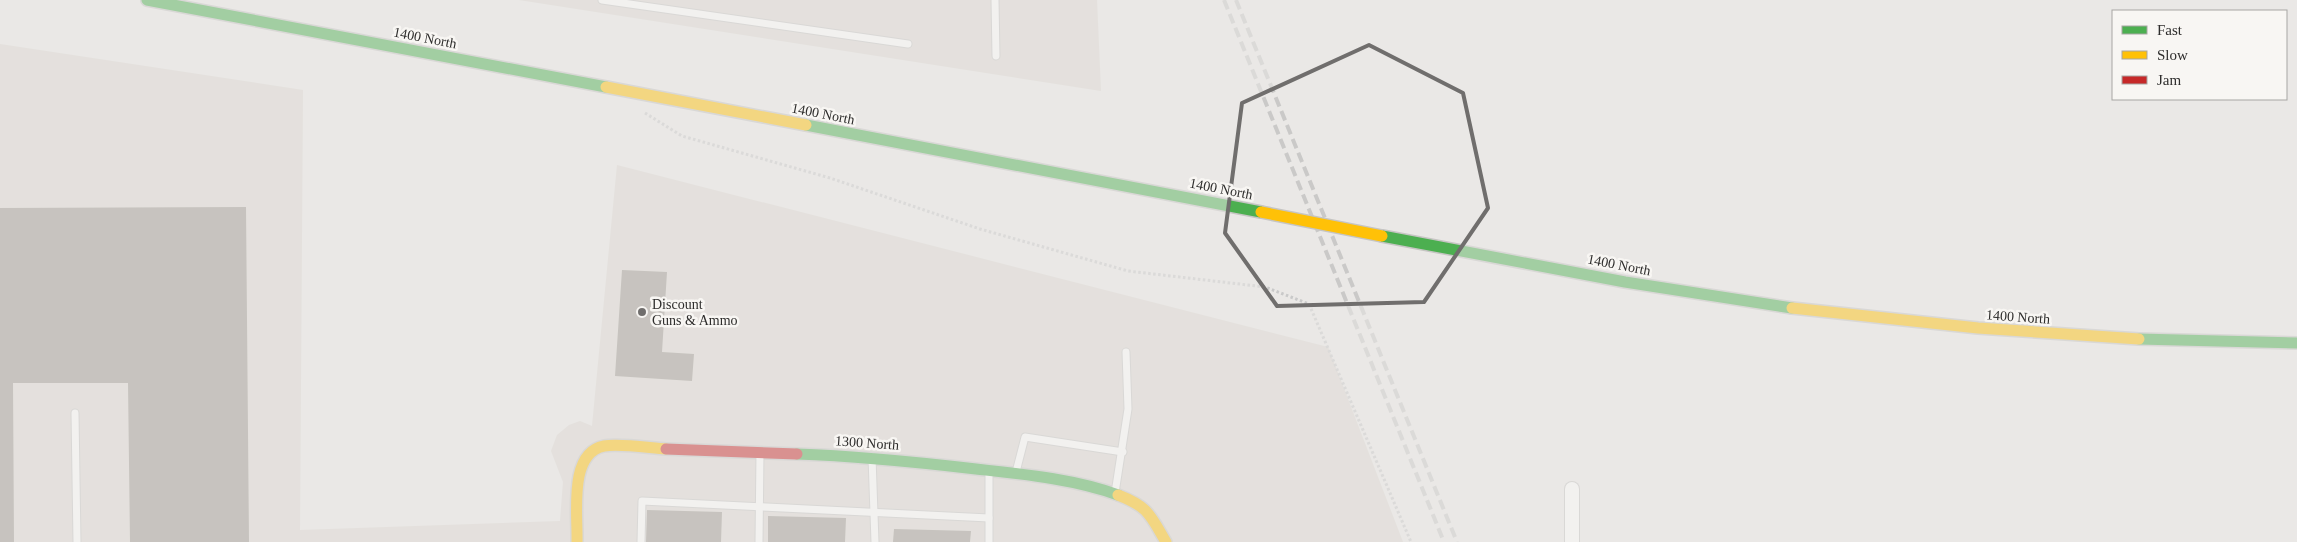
<svg xmlns="http://www.w3.org/2000/svg" width="2297" height="542" viewBox="0 0 2297 542" font-family="'Times New Roman',serif">
	<rect width="100%" height="100%" fill="#eae8e6"/>
	<g fill="#ddd8d2">
		<path d="M519 0H1097L1101 91Z"/>
		<path d="M0 44 303 90 300 530 560 521 563 482 551 451 557 435 569 425 580 421 592 426 617 165 1328 347 1403 542H0Z"/>
	</g>
	<g fill="#9d9890">
		<path d="M246 207 249 542H130L128 383H13L14 542H0V208Z"/>
		<path d="M622 270 667 272 662 352 694 354 692 381 615 376Z"/>
		<path d="M647 510 722 512 721 542H646Z"/>
		<path d="M768 516 846 518 845 542H768Z"/>
		<path d="M894 529 971 531 970 542H893Z"/>
	</g>
	<g fill="none" stroke-linecap="round" stroke-linejoin="round">
		<g stroke="#c6c5c3" stroke-width="9">
			<g id="lane">
				<path d="M602 0 908 44"/>
				<path d="M995 0 996 56"/>
				<path d="M75 413 77 542"/>
				<path d="M872 457 875 542"/>
				<path d="M1016 472 1025 437 1123 452"/>
				<path d="M1115 493 1128 409 1126 352"/>
				<path d="M641 542 642 501 989 518"/>
				<path d="M759 542 760 453"/>
				<path d="M989 542V470"/>
			</g>
		</g>
		<g stroke="#c6c5c3" stroke-width="16">
			<path id="street" d="M1572 542V489"/>
		</g>
		<g stroke="#c6c5c3" stroke-width="14">
			<g id="fast">
				<path d="M147 0 606 87"/>
				<path d="M806 125 1261 212"/>
				<path d="M1382 236 1625 282 1792 308"/>
				<path d="M2139 339 2297 343"/>
				<path d="M797 454C857 456 916 462 976 469 1021 474 1075 479 1118 495"/>
			</g>
		</g>
		<g stroke="#c6c5c3" stroke-width="14">
			<g id="slow">
				<path d="M606 87 806 125"/>
				<path d="M1792 308 1978 328 2139 339"/>
				<path d="M1118 495C1149 507 1150 515 1166 542"/>
				<path d="M577 542C578 515 568 453 604 446 619 443 650 448 666 449"/>
			</g>
		</g>
		<g stroke="#c6c5c3" stroke-width="14">
			<path id="jam" d="M666 449 797 454"/>
		</g>
		<path stroke="#c9c9c9" stroke-width="3" stroke-dasharray="2.5 2.5" stroke-linecap="butt" d="M645 113 682 136 830 178 980 229 1128 271 1265 287 1309 304 1411 542"/>
		<use href="#lane" stroke="#fcfcfb" stroke-width="7"/>
		<use href="#street" stroke="#fcfcfb" stroke-width="14"/>
		<use href="#fast" stroke="#4caf50" stroke-width="11"/>
		<use href="#slow" stroke="#ffc107" stroke-width="11"/>
		<use href="#jam" stroke="#c62828" stroke-width="11"/>
		<g stroke="#cac9c8" stroke-width="4" stroke-dasharray="10 5" stroke-linecap="butt">
			<path d="M1224 0 1444 542"/>
			<path d="M1236 0 1457 542"/>
		</g>
		<g stroke="#c6c5c3" stroke-width="14" stroke-linecap="butt">
			<path id="slow-bridge" d="M1261 212 1382 236"/>
		</g>
		<use href="#slow-bridge" stroke="#ffc107" stroke-width="11"/>
	</g>
	<path d="M0 0H2297V542H0ZM1369 45 1463 93 1488 208 1424 302 1277 306 1225 233 1242 103Z" fill="#eae8e6" fill-opacity=".55" fill-rule="evenodd"/>
	<path fill="none" stroke="#706e6d" stroke-width="4" stroke-linejoin="round" d="M1369 45 1463 93 1488 208 1424 302 1277 306 1225 233 1242 103Z"/>
	<circle fill="#706e6d" stroke="#f8f6f3" stroke-width="2" cx="642" cy="312" r="5"/>
	<g text-anchor="middle" dominant-baseline="central" stroke-width="5" stroke-linejoin="round" paint-order="stroke">
		<g font-size="14" fill="#2e2d2c" stroke="#f8f6f3">
			<text transform="translate(425 38) rotate(11)">1400 North</text>
			<text transform="translate(823 114) rotate(11)">1400 North</text>
			<text transform="translate(1221 189) rotate(11)">1400 North</text>
			<text transform="translate(1619 265) rotate(11)">1400 North</text>
			<text transform="translate(2018 317) rotate(4)">1400 North</text>
			<text transform="translate(867 443) rotate(4)">1300 North</text>
		</g>
		<g font-size="14" fill="#2e2d2c" stroke="#f8f6f3" text-anchor="start">
			<text x="652" y="304">Discount<tspan x="652" dy="16">Guns &amp; Ammo</tspan></text>
		</g>
	</g>
	<rect x="2112" y="10" width="175" height="90" fill="#f8f6f3" stroke="#a7a6a3"/>
	<rect x="2122" y="26" width="25" height="8" fill="#4caf50" stroke="#a7a6a3"/>
	<text x="2157" y="35" font-size="15" fill="#2e2d2c">Fast</text>
	<rect x="2122" y="51" width="25" height="8" fill="#ffc107" stroke="#a7a6a3"/>
	<text x="2157" y="60" font-size="15" fill="#2e2d2c">Slow</text>
	<rect x="2122" y="76" width="25" height="8" fill="#c62828" stroke="#a7a6a3"/>
	<text x="2157" y="85" font-size="15" fill="#2e2d2c">Jam</text>
</svg>
